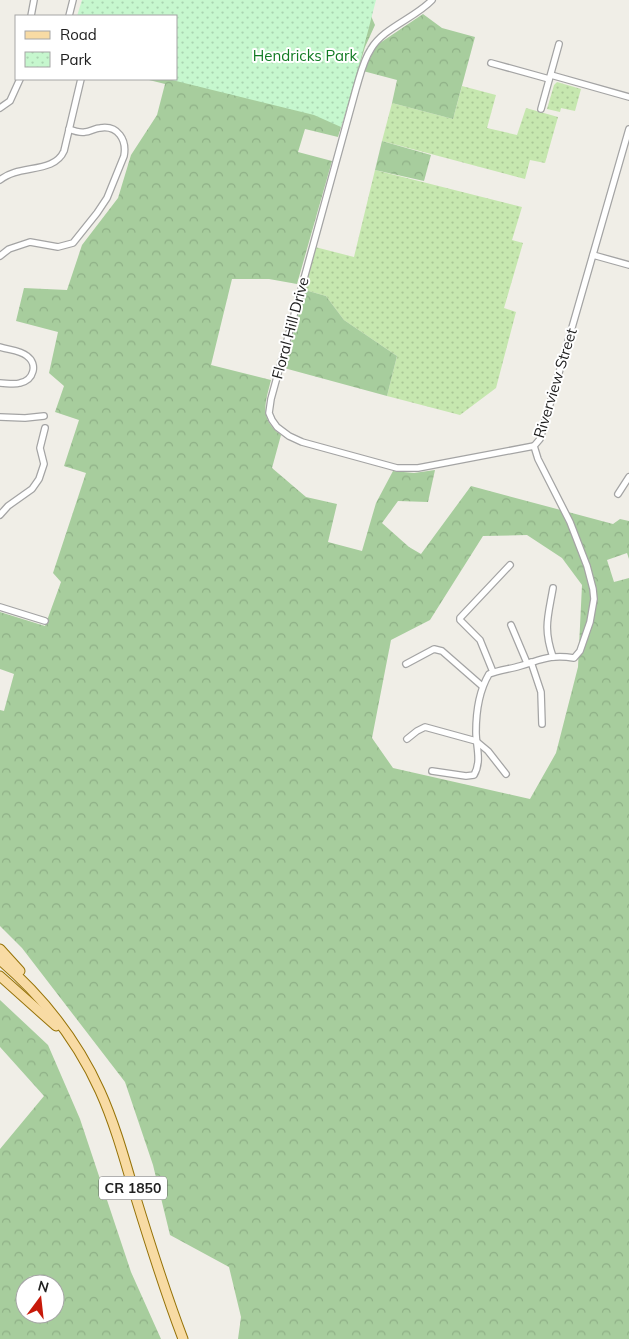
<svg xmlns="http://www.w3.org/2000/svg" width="629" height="1339" viewBox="0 0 629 1339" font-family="Mulish,sans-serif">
	<defs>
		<pattern id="grass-dots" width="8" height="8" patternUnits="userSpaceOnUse" patternTransform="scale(1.25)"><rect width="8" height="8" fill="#c6e7af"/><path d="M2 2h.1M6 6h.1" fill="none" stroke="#aac696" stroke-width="1.8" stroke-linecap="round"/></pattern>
		<pattern id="forest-crowns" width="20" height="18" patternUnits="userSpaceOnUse" patternTransform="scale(1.25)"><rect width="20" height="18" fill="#a7cd9d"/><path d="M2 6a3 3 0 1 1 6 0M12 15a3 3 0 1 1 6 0" fill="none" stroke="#8fb087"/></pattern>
		<pattern id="park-dots" width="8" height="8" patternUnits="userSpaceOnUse" patternTransform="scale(1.25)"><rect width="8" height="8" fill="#c6f7ce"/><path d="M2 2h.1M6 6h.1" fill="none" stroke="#aad3b1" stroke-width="1.8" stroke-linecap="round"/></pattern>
	</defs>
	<rect width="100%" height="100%" fill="#f0eee7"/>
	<g fill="url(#grass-dots)">
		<path d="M557 82 581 89 575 111 561 108 560 112 547 109 554 85Z"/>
		<path d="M462 86 496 95 487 128 517 135 526 108 558 117 545 163 530 160 525 179 382 141 392 103 453 119Z"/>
		<path d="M375 170 522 207 512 240 523 243 504 308 516 312 496 388 460 415 387 396 397 356 344 320 326 296 305 290 315 247 354 257Z"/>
	</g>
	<g fill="url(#forest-crowns)" fill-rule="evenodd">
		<path d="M83 11 371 16 375 25 365 47 338 137 305 129 298 152 332 161 297 284 269 279H232L211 365 271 380C265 404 259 419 281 435L272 468 306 497 337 504 328 542 362 551 376 503 393 471 414 473 435 470 428 502 398 501 382 523 409 547 421 554 471 486 613 524 620 519 629 521V559L627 553 607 560 614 582 629 578V1339H238L241 1317 229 1267 170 1235 153 1165 125 1082 22 948 0 926V710L4 711 14 674 0 669V612L45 626 61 582 53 573 86 473 64 466 79 420 55 412 64 386 49 373 58 332 16 321 24 288 67 290 82 245 118 198 131 155 157 115 165 84 145 79H176V16ZM527 535 562 558 582 585 578 667 556 753 530 799 393 768 372 738 391 640 430 620 483 536Z"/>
		<path d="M423 14 442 28 475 37 453 119 392 103 397 80 363 71 377 45Z"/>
		<path d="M382 141 431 155 424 181 375 170Z"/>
		<path d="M305 290 326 296 344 320 397 356 387 396 284 368Z"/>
		<path d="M0 1000 48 1045 80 1119 131 1272 161 1339H0V1149L44 1096 0 1047ZM25 1284H55V1314H25Z"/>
	</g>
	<path fill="url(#park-dots)" d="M82 0H376L361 58 341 127 314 115 168 79H176V16H77Z"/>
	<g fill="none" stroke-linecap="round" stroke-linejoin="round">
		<g stroke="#a4a4a4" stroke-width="8">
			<g id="street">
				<path d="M432 0C415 18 383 28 371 49 363 61 360 76 356 89L271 399 269 413 272 420 277 427 289 436 302 442 397 468H418L534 446"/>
				<path d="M31 16 34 0"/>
				<path d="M69 16 73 0"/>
				<path d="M491 63 549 79"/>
				<path d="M551 75 629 97"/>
				<path d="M0 108 10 101 20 79"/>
				<path d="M541 109 559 44"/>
				<path d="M0 180C19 164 54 174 64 151L81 79"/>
				<path d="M593 255 629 265"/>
				<path d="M0 256 9 249 30 242 58 247 73 243 97 213 107 198 124 156C127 140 118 125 100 128 95 128 90 132 85 132 80 133 74 131 69 129"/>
				<path d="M0 347C9 350 20 350 27 356 38 364 34 380 20 383 14 385 6 383 0 383"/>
				<path d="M0 417 25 418 44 416"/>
				<path d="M618 494 629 477"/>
				<path d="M0 515 8 506 32 489 39 479 44 464 40 448 45 428"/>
				<path d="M0 607 45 621"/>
				<path d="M511 625 527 663"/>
				<path d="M553 657C543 628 548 617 553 588"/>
				<path d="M531 662 541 692 542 724"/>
				<path d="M406 664 434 649 442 651 482 686"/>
				<path d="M493 672 480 640 460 620V618L510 565"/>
				<path d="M407 739 417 731 425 727 476 741 488 751 506 774"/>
				<path d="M432 771 466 776 474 775C482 761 476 747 476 732 476 712 479 691 489 674 499 670 510 669 520 666 541 660 550 654 574 658L580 651 590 622 594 599 593 589 587 566 570 522 538 459 534 446 540 439 629 129"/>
			</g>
		</g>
		<g stroke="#957207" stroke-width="11">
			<g id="primary">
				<path d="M0 949 20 971"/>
				<path d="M0 960C42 996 77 1040 100 1091 115 1124 125 1161 135 1195 150 1244 165 1292 183 1339"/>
				<path d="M0 976 56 1026"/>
			</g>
		</g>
		<use href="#street" stroke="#fff" stroke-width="5.5"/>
		<use href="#primary" stroke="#f8dba4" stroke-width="9"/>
	</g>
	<g text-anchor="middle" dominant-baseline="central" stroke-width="4" stroke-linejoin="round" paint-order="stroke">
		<rect fill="#fff" stroke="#636363" stroke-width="1" x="99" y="1176.5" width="68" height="23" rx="4"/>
		<g font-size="14" font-weight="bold" fill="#202020">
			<text x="133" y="1188">CR 1850</text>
		</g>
		<g font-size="15" fill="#117b23" stroke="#fff">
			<text x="305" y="55">Hendricks Park</text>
		</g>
		<g font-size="15" fill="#202020" stroke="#fff">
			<text transform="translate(290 328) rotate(-75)">Floral Hill Drive</text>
			<text transform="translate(555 383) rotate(-73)">Riverview Street</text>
		</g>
	</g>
	<rect x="15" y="15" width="162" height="65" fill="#ffffff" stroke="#a6a6a6"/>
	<rect x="25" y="31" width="25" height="8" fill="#f8dba4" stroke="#a6a6a6"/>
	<text x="60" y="40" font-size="15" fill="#202020">Road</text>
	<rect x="25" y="52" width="25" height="15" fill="url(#park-dots)" stroke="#a6a6a6"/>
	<text x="60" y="65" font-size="15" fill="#202020">Park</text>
	<g transform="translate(40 1299) rotate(15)"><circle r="24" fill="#ffffff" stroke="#a6a6a6"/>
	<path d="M0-4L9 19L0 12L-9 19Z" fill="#c71909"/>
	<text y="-8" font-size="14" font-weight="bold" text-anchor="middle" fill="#202020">N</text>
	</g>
</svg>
